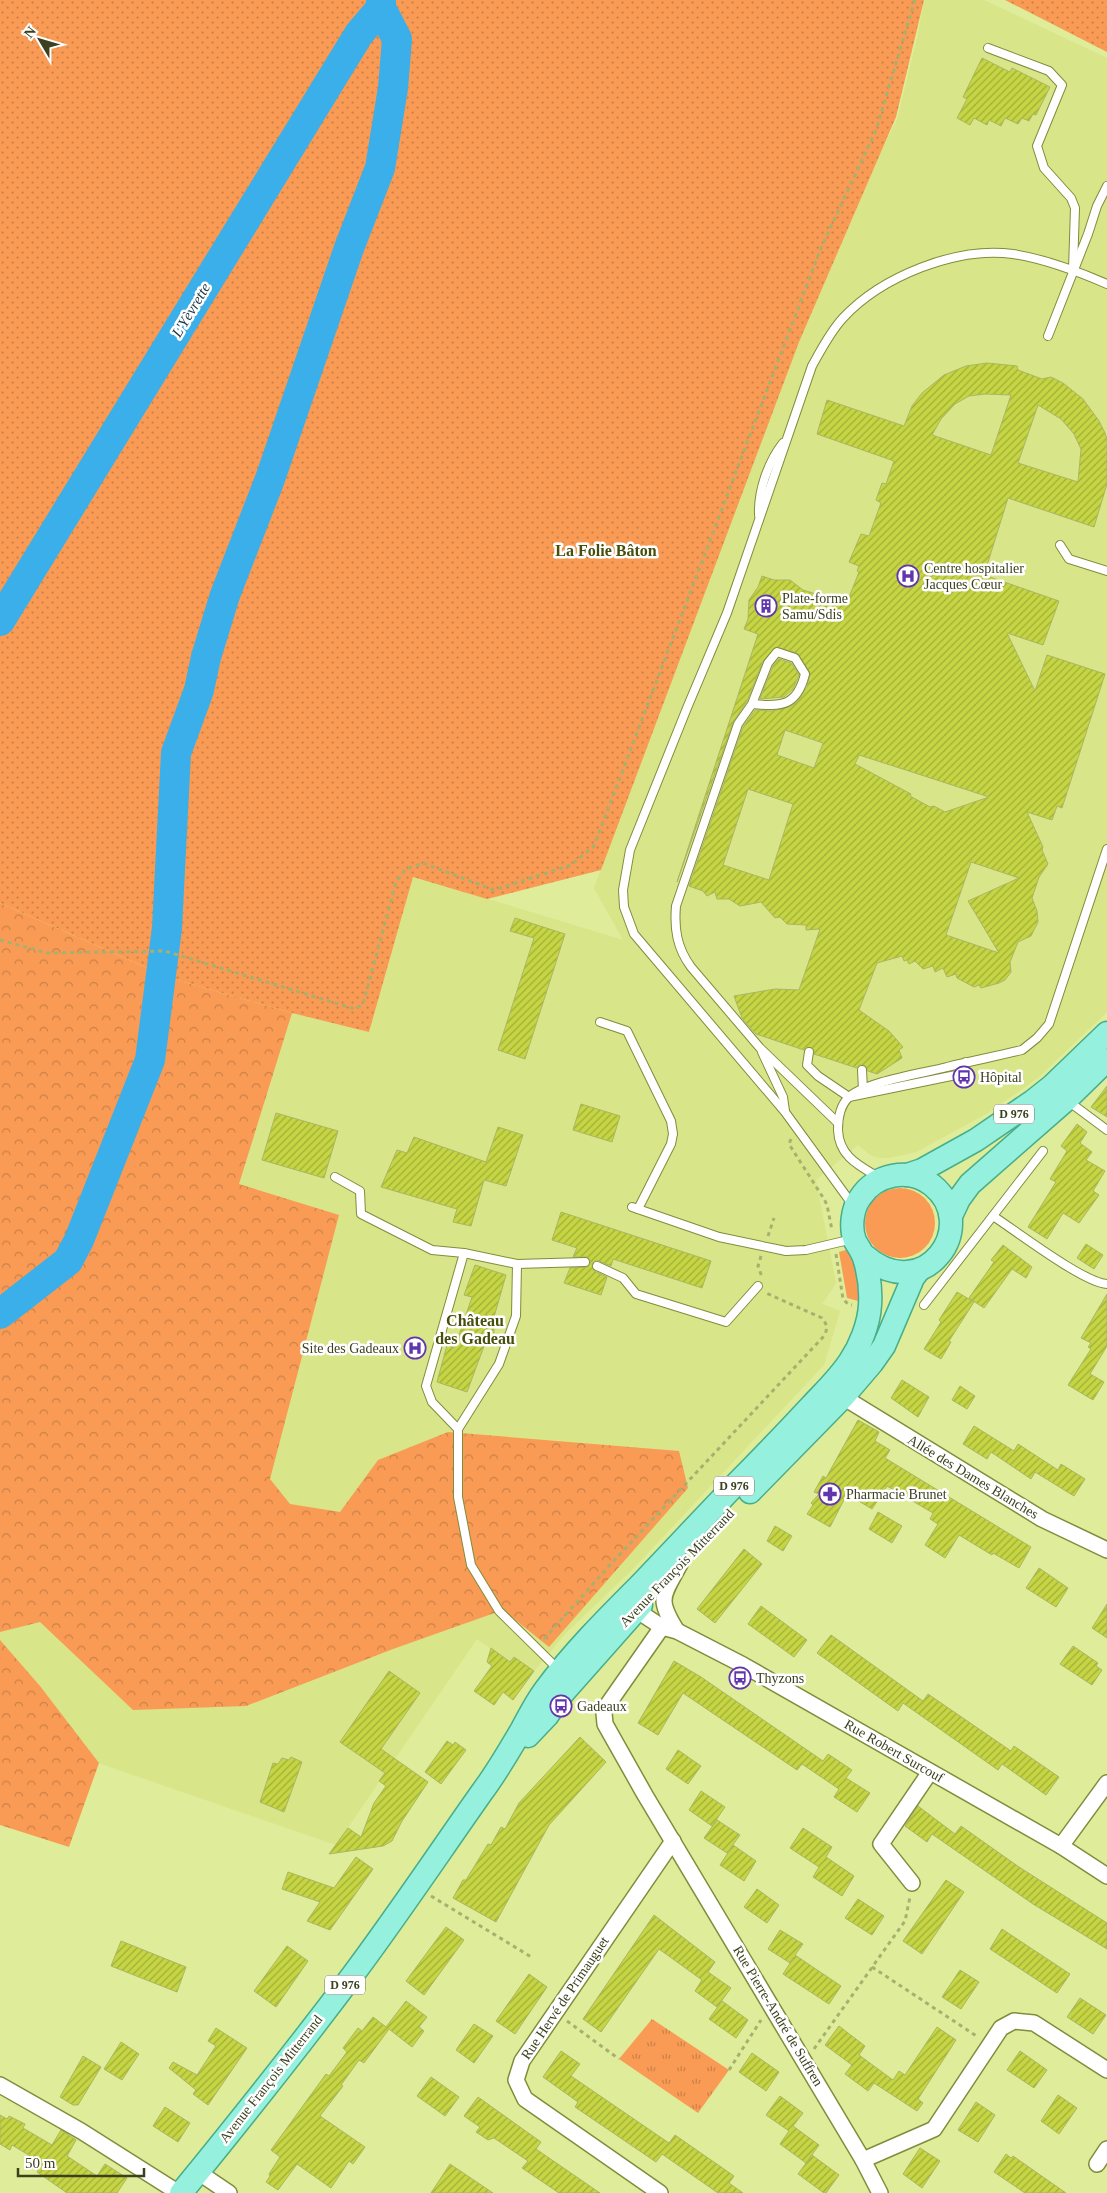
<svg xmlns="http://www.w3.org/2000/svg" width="1107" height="2193" viewBox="0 0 1107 2193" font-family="'Times New Roman',serif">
	<defs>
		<pattern id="grass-dots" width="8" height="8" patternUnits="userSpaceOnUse" patternTransform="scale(1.25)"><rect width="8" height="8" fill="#f99b55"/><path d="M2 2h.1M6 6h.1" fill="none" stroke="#cb8046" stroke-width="1.8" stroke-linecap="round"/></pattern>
		<pattern id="forest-crowns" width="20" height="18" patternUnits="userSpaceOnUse" patternTransform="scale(1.25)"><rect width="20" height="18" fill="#f99b55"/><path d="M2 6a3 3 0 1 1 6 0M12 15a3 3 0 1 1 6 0" fill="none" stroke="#cb8046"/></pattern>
		<pattern id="park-tufts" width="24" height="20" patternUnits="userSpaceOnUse" patternTransform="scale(1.25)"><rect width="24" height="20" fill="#f99b55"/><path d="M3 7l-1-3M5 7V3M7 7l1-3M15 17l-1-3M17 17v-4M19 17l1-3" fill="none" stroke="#cb8046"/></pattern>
		<pattern id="building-hatch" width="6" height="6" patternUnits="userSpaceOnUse" patternTransform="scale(1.25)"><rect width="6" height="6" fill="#c5d543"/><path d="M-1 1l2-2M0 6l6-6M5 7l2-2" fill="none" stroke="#a1ae37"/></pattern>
	</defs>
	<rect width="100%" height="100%" fill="#dfec99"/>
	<path fill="#d8e589" d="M924 0H984L1107 58V1012L1038 1078 988 1113 916 1152 890 1158H879L870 1155 858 1145 816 1180 836 1283 822 1304 840 1311 824 1365 634 1568 566 1633 530 1676 477 1639 336 1845 0 1729V1331L179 981 178 962 369 1031 413 876 623 940 594 888 823 264 897 120 918 34Z"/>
	<g fill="url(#grass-dots)">
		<path d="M0 0H924L896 117 799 342 601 870 487 899 413 877 369 1032 292 1013 170 978 0 903Z"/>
		<path d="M1005 0H1107V52Z"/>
	</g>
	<g fill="url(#forest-crowns)">
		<path d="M0 903 170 978 292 1013 239 1184 339 1215 270 1479 290 1504 340 1512 378 1460 448 1432 679 1451 688 1488 549 1647 503 1610 393 1649 246 1706 133 1710 40 1622 0 1632Z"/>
		<path d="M0 1640 40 1686 99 1763 69 1847 0 1825Z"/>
	</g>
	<path fill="url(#park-tufts)" d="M652 2019 729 2070 698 2113 619 2059Z"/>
	<g fill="#f99b55">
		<circle cx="900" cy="1223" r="35"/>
		<path d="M849 1249 859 1267 862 1302 847 1298 839 1252Z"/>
	</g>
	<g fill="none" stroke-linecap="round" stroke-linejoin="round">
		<g stroke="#3aafea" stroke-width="30">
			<path d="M0 621 359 34 381 8V0"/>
			<path d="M0 1314 68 1261 79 1240 150 1060 167 928 176 753 199 690 206 657 225 595 270 479 349 248 380 168 393 88 397 39 381 8"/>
		</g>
	</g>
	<g fill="url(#building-hatch)" stroke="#abb665" fill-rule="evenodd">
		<path d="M982 58 1010 72 1012 68 1050 87 1036 115 1033 114 1029 121 1022 118 1018 124 1005 118 1001 126 989 120 987 125 974 118 970 125 957 118 967 99 963 97Z"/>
		<path d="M987 363 1017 366 1018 370 1042 379 1051 377 1063 383 1083 399 1099 421 1105 433 1107 439V484L1094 527 1008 498 984 575 1059 601 1043 645 1007 633 1035 691 1047 655 1105 674 1062 808 1057 806 1052 820 1027 812 1043 847 1042 850 1048 864 1039 877 1032 898 1037 911 1038 922 1031 936 1018 942 1010 962 1011 972 1005 980 999 983 981 988 979 985 974 987 957 978 956 974 947 977 943 968 935 972 933 966 923 969 915 961 909 964 907 960 904 961 902 956 877 963 859 1010 889 1031 903 1047 899 1050 902 1058 877 1074 868 1071 864 1065H859L857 1068 814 1054V1050L810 1047 804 1050 756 1034 742 1018 734 996 775 989 799 990 820 929 806 930V925L787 924 780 917 775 918 761 902 740 906 729 899H717L715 892 707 896 703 891 689 886 743 727 755 710 772 711 789 707 797 702 807 687 810 673 797 653 776 647 763 661 747 701 733 722 677 882 758 634 744 629 748 619 749 600 758 587 762 576 774 580H790L803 590 836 600 838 596 848 600 859 572 857 571 859 566 849 562 861 534 869 536 881 503 876 500 882 483 886 484 894 461 817 434 827 400 904 426 912 406 922 393 944 375 966 366ZM985 394 1011 395 991 455 932 435 941 419 955 404 969 396ZM1038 405 1061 419 1074 434 1081 449 1078 482 1018 463ZM785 730 823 743 814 768 777 755ZM859 755 912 772 989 797 945 812 934 806 930 807 910 796 911 794 855 764ZM748 789 793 804 769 880 723 865ZM971 862 1019 878 968 901 999 953 946 935Z"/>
		<path d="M779 659 791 663 799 675 793 689 784 697 760 699 773 666Z"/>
		<path d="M515 918 565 934 525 1059 498 1050 534 938 510 931Z"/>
		<path d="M1107 1086V1117L1091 1107Z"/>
		<path d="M581 1104 620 1116 612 1142 573 1130Z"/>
		<path d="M276 1113 338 1131 324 1178 262 1160Z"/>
		<path d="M1077 1124 1087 1132 1080 1143 1092 1152 1086 1160 1105 1171 1093 1191 1099 1195 1079 1223 1063 1213 1047 1239 1028 1227 1056 1182 1050 1179 1067 1151 1061 1146Z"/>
		<path d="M498 1127 523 1135 506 1186 484 1180 471 1226 453 1222 457 1209 381 1187 397 1150 407 1153 414 1137 486 1162Z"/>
		<path d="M561 1212 711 1261 702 1288 613 1259 611 1266 597 1260 592 1264 594 1271 607 1277 601 1295 564 1283 570 1268 588 1267 591 1261 587 1257H573L577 1248 552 1240Z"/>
		<path d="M1086 1244 1103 1255 1094 1269 1077 1258Z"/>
		<path d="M1003 1245 1032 1267 1026 1278 1012 1269 984 1308 969 1298 994 1262 991 1260Z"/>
		<path d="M475 1265 506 1275 492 1324 494 1329V1335L487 1338 467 1392 437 1382 447 1345 455 1347 472 1297 464 1295Z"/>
		<path d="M957 1292 974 1302 949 1341 951 1342 941 1359 924 1349 941 1322 939 1320Z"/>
		<path d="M1107 1294V1346L1090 1374 1104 1382 1093 1400 1068 1385 1091 1349 1088 1347 1091 1343 1081 1338Z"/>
		<path d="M902 1380 929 1397 918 1417 891 1398Z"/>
		<path d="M960 1386 975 1396 967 1409 952 1400Z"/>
		<path d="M858 1420 879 1432 875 1441 890 1450 885 1458 1031 1547 1019 1568 993 1553 992 1555 959 1535 945 1558 925 1545 938 1524 930 1519 933 1513 887 1486 872 1509 847 1494 830 1527 807 1514 813 1505 811 1503 819 1494 814 1492 823 1476 826 1478Z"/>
		<path d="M974 1426 1014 1451 1018 1444 1058 1470 1061 1464 1085 1479 1074 1496 1035 1472 1031 1479 991 1452 987 1459 963 1444Z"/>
		<path d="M878 1512 902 1526 892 1543 869 1529Z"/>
		<path d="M775 1526 792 1536 783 1551 767 1541Z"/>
		<path d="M744 1549 762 1564 715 1623 697 1609Z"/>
		<path d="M1039 1568 1068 1588 1056 1607 1026 1588Z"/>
		<path d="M1107 1604V1638L1092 1628Z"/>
		<path d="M761 1606 807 1640 794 1657 748 1624Z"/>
		<path d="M831 1635 923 1701 928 1694 1011 1751 1014 1746 1059 1777 1046 1795 1002 1764 998 1770 903 1703 898 1711 817 1653Z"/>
		<path d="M1073 1646 1098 1663 1096 1666 1102 1670 1092 1685 1060 1664Z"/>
		<path d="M491 1648 510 1662 514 1657 534 1671 513 1700 503 1692 494 1705 474 1691 492 1666 487 1662Z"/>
		<path d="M674 1661 701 1677 823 1761 828 1754 852 1770 846 1778 870 1793 857 1812 834 1797 839 1789 802 1764 797 1770 683 1693 658 1735 638 1723Z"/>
		<path d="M389 1671 420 1693 381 1749 428 1782 402 1821 392 1841 383 1846 329 1854 348 1828 361 1837 374 1803 386 1786 379 1781 385 1773 340 1742Z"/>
		<path d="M580 1737 606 1762 549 1825 496 1922 453 1898 463 1880H466L488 1844 491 1845 501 1827 505 1829 519 1803Z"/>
		<path d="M447 1741 453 1745 455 1742 466 1750 441 1784 425 1772Z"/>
		<path d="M678 1750 701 1766 688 1784 666 1769Z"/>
		<path d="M291 1757 302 1762 284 1812 260 1802 273 1763 278 1764 282 1758 289 1760Z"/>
		<path d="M701 1791 725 1807 712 1826 689 1810Z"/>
		<path d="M918 1806 955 1834 961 1826 1019 1867 1107 1923V1949L1033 1904 932 1834 927 1842 905 1826Z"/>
		<path d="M717 1820 740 1835 727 1853 704 1838Z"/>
		<path d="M803 1828 832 1847 826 1857 854 1876 842 1896 813 1877 819 1867 790 1848Z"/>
		<path d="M733 1845 756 1861 744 1881 720 1865Z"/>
		<path d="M356 1857 373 1869 330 1930 307 1921 320 1902 282 1889 288 1872 334 1888Z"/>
		<path d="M946 1880 964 1892 922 1954 903 1941Z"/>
		<path d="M757 1889 779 1905 767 1923 744 1907Z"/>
		<path d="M858 1899 884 1916 872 1935 845 1918Z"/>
		<path d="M654 1915 715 1962 708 1972 731 1988 717 2007 695 1991 702 1980 659 1949 601 2032 583 2019Z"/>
		<path d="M446 1927 464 1940 424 1995 406 1981Z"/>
		<path d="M1002 1929 1070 1974 1057 1993 990 1949Z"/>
		<path d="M780 1930 803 1944 795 1955 841 1986 829 2004 783 1974 794 1957 790 1963 768 1949Z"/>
		<path d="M121 1941 186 1967 177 1992 111 1966Z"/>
		<path d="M287 1946 308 1961 276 2007 254 1991Z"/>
		<path d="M960 1970 979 1982 961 2009 942 1997Z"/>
		<path d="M529 1974 547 1987 515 2034 496 2021Z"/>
		<path d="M1080 1998 1106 2015 1093 2034 1067 2017Z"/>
		<path d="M406 2001 427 2017 419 2027 424 2031 412 2047 389 2029 364 2063 359 2060 341 2085 343 2086 320 2116 365 2147 353 2164 349 2161 331 2188 297 2164 278 2190 266 2182 270 2176 269 2174 280 2157 271 2150 326 2074 329 2076 347 2052 343 2048 358 2028 362 2031 373 2017 386 2027Z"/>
		<path d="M722 2001 748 2020 736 2038 709 2019Z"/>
		<path d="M474 2024 493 2036 474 2063 456 2050Z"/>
		<path d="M839 2026 865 2046 859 2055 893 2080 899 2071 905 2075 937 2027 956 2040 918 2099 923 2103 917 2111 874 2083 868 2091 845 2074 852 2065 825 2045Z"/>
		<path d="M216 2028 247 2048 208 2105 193 2094 196 2090 169 2068 173 2062 197 2075 216 2046 208 2041Z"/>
		<path d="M121 2042 139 2054 122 2080 104 2069Z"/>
		<path d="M561 2051 580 2064 571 2076 669 2143 675 2135 734 2176 729 2183 743 2193H718L662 2154 656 2162 575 2107 578 2102 543 2077Z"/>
		<path d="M1020 2051 1047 2070 1034 2088 1007 2070Z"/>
		<path d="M752 2053 779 2072 766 2091 739 2072Z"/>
		<path d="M83 2056 101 2067 78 2105H73L60 2097Z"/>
		<path d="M431 2077 459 2097 445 2116 417 2096Z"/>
		<path d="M1058 2095 1077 2108 1059 2134 1041 2121Z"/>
		<path d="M780 2096 803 2113 793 2126 819 2145 806 2163 780 2144 789 2131 766 2115Z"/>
		<path d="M478 2097 541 2142 536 2149 600 2193H559L522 2168 528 2161 494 2138 488 2140 476 2132 480 2127 464 2116Z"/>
		<path d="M976 2102 995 2115 978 2142 958 2130Z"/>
		<path d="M165 2107 190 2123 178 2142 153 2126Z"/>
		<path d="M0 2115 7 2119 9 2116 25 2124 23 2128 52 2145 61 2130 76 2140 67 2156 97 2176 105 2164 127 2178 117 2193H67L37 2172 42 2163 12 2145 10 2150 0 2144Z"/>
		<path d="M920 2148 940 2161 922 2188 903 2174Z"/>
		<path d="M1006 2154 1011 2158 1013 2156 1066 2193H1025L994 2172Z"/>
		<path d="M812 2155 839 2175 826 2193H824L798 2174Z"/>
		<path d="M450 2164 493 2193H431Z"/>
	</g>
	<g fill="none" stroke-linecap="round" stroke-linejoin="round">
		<g stroke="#828c3b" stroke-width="10">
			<g id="lane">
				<path d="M988 48 1049 71 1062 85 1037 146 1044 168 1071 198 1075 208 1073 269"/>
				<path d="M1048 336 1088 234 1097 206 1107 186"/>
				<path d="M759 515C758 491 768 462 783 443"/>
				<path d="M1060 545 1069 559 1107 571"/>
				<path d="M752 704C782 707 797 706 805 674L795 658 777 652 768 663 752 704 738 724 676 906C674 929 677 948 691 967L760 1048 838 1123"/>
				<path d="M600 1022 627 1031 671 1121 673 1134 671 1144 638 1209"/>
				<path d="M762 1052 783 1097 785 1111"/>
				<path d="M809 1052 807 1065 818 1076 849 1097 956 1075 966 1062"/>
				<path d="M862 1070 863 1090"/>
				<path d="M1068 1101 1107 1130"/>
				<path d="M335 1177 360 1191 361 1214 432 1250 464 1253 517 1264 516 1316 499 1364 458 1429V1497L471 1565 499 1611 559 1670"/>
				<path d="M878 1177C858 1165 839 1156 838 1130 838 1119 840 1106 848 1098 863 1082 925 1073 947 1067 972 1061 997 1056 1022 1050L1037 1038 1049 1024 1107 849"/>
				<path d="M852 1204 785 1112 634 934 624 907 623 890 630 850 687 708 727 613 812 366C821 350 830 332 843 318 881 277 956 246 1013 254 1046 259 1077 271 1107 284"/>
				<path d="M632 1207 719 1237 786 1251 806 1250 853 1239"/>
				<path d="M993 1216C1016 1231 1084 1283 1107 1284"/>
				<path d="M517 1264 585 1262"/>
				<path d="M597 1266 623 1278 636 1294 726 1322 758 1286"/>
				<path d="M924 1305 1043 1151"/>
				<path d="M458 1429 432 1402 426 1386 464 1253"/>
			</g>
		</g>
		<g stroke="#828c3b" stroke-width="18">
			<g id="street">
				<path d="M843 1397 1042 1519 1107 1550"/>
				<path d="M633 1602 636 1610 662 1627 677 1631 743 1665 1061 1846 1107 1876"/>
				<path d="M662 1627 606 1707 604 1713 605 1724 645 1795 863 2160 880 2193"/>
				<path d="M677 1631C656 1598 663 1596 680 1564"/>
				<path d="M1061 1846 1107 1783"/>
				<path d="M912 1883 881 1844 930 1772"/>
				<path d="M0 2085 81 2131 179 2193"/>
				<path d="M863 2160 934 2129 1001 2028 1014 2021 1034 2023 1107 2070"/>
				<path d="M1097 2164 1107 2149"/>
				<path d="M198 2172 229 2193"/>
				<path d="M660 2193 525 2099 516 2080 522 2061 673 1841"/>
			</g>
		</g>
		<g stroke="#48ad8b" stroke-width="25">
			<g id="primary">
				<path d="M907 1175 922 1170 976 1140 1033 1101 1052 1086 1107 1033"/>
				<path d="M951 1216 959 1199 970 1184 1067 1099 1107 1060"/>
				<path d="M750 1492 843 1397 872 1363 884 1346 913 1278 919 1270"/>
				<path d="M528 1736 547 1716 563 1693 641 1605"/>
				<path d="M181 2193C239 2122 297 2049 352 1976 397 1916 439 1853 482 1792 497 1772 509 1751 522 1729 529 1716 536 1702 545 1690 573 1652 607 1618 640 1585 671 1552 702 1520 733 1487 759 1461 785 1434 811 1406 824 1392 839 1378 850 1361 860 1346 869 1324 870 1305 871 1291 869 1275 865 1261 863 1253 859 1248 855 1241 850 1228 852 1209 860 1198 875 1174 909 1167 932 1185 982 1225 924 1308 864 1255"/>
			</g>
		</g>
		<g stroke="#a7b16f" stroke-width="3" stroke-dasharray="4 4" stroke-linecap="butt">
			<path d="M0 940 47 953 165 951 355 1009 363 1004 396 882 406 869 423 863 494 890 571 865 594 846 821 248 876 130 915 0"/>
			<path d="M791 1139 789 1144 824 1199 827 1205 832 1230"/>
			<path d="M768 1236 774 1218"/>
			<path d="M836 1254 843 1299 848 1304 852 1305"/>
			<path d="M761 1256 758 1266 762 1277"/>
			<path d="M544 1639 608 1567 824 1336C828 1329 827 1324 822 1318L766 1293"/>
			<path d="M431 1896 533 1958"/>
			<path d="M872 1967 978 2037"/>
			<path d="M567 2021 619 2059"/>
			<path d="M814 2049 905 1921 910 1897"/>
			<path d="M729 2070 761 2020"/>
		</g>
		<use href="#lane" stroke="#fff" stroke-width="8"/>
		<use href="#street" stroke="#fff" stroke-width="15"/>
		<use href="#primary" stroke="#95f1dd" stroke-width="22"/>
	</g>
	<defs>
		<g id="hospital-ring" transform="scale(1.125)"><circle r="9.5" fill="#fff" stroke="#6235ad" stroke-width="1.5"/><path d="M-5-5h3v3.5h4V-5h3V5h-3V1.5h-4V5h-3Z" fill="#6235ad"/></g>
		<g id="building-ring" transform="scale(1.125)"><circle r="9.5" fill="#fff" stroke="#6235ad" stroke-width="1.5"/><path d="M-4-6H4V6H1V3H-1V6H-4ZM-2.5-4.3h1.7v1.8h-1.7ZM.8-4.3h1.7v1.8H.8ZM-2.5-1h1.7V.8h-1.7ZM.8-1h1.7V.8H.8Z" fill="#6235ad"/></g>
		<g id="bus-ring" transform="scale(1.125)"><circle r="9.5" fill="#fff" stroke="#6235ad" stroke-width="1.5"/><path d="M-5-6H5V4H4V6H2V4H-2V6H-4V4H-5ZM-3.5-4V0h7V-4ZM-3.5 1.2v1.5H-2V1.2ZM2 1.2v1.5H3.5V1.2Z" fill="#6235ad"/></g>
		<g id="pharmacy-ring" transform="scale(1.125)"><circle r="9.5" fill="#fff" stroke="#6235ad" stroke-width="1.5"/><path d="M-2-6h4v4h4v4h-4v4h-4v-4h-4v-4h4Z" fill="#6235ad"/></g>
	</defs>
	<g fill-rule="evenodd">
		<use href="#hospital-ring" x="908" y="576"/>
		<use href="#building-ring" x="766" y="606"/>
		<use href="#bus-ring" x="964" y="1077"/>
		<use href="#hospital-ring" x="415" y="1348"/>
		<use href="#pharmacy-ring" x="830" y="1494"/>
		<use href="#bus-ring" x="740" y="1678"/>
		<use href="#bus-ring" x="561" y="1706"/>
	</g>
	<g text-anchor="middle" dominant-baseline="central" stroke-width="5" stroke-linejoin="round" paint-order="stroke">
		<g fill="#fff" stroke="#767962" stroke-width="1">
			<rect x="994" y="1104.5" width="40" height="19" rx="4"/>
			<rect x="714" y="1476.5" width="40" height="19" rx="4"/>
			<rect x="325" y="1975.5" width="40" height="19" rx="4"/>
		</g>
		<g font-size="12" font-weight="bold" fill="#3c401e">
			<text x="1014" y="1114">D 976</text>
			<text x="734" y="1486">D 976</text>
			<text x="345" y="1985">D 976</text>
		</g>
		<g font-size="14" fill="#3c401e" stroke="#fff" text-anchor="start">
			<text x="924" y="568">Centre hospitalier<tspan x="924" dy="16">Jacques Cœur</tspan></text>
			<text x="782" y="598">Plate-forme<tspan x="782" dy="16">Samu/Sdis</tspan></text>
			<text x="980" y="1077">Hôpital</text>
			<text x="399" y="1348" text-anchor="end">Site des Gadeaux</text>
			<text x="846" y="1494">Pharmacie Brunet</text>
			<text x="756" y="1678">Thyzons</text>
			<text x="577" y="1706">Gadeaux</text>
		</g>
		<g font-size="14" fill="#3c401e" stroke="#fff">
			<text transform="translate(973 1477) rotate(31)">Allée des Dames Blanches</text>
			<text transform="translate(677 1568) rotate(-46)">Avenue François Mitterrand</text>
			<text transform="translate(894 1751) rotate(30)">Rue Robert Surcouf</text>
			<text transform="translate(565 1998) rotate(-56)">Rue Hervé de Primauguet</text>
			<text transform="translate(778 2016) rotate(59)">Rue Pierre-André de Suffren</text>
			<text transform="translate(271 2079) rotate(-52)">Avenue François Mitterrand</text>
		</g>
		<g font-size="15" font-style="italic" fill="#1b3441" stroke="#fff">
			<text transform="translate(191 310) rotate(-59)">L'Yèvrette</text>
		</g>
		<g font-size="16" font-weight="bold" fill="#474e0c" stroke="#fff">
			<text x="606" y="550">La Folie Bâton</text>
			<text x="475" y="1320">Château<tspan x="475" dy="18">des Gadeau</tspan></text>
		</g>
	</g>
	<g transform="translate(40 40) rotate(308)" stroke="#ffffff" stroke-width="4" paint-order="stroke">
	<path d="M0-4L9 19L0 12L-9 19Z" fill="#3c401e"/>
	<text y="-8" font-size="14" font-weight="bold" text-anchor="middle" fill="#3c401e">N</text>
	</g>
	<path d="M18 2168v8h126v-8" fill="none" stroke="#3c401e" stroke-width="2.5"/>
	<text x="25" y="2168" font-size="15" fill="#3c401e" stroke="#ffffff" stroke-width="4" paint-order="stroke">50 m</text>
</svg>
